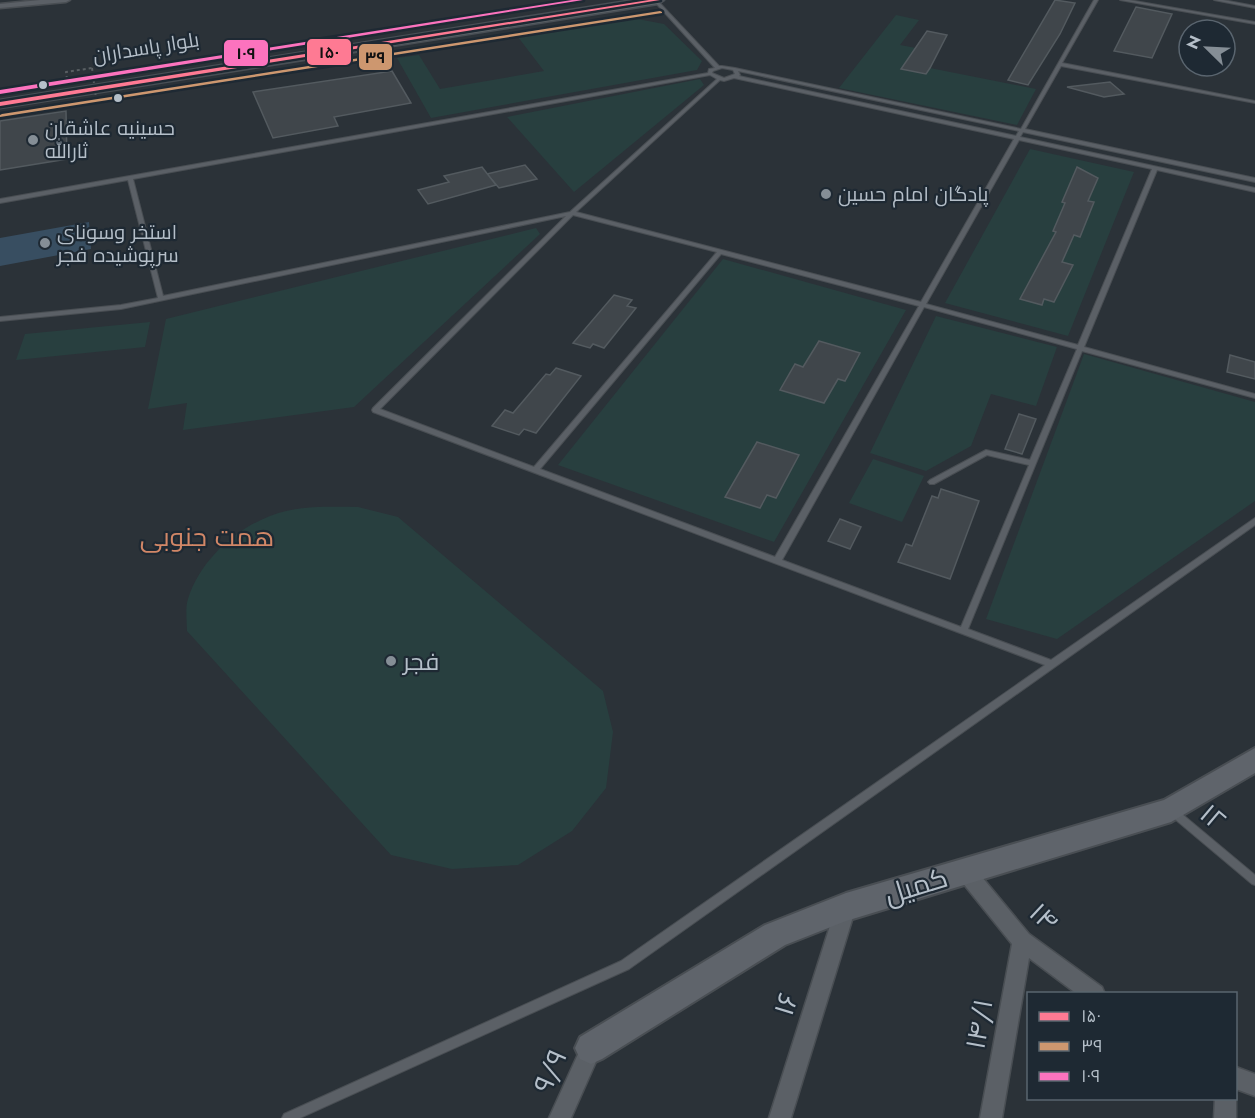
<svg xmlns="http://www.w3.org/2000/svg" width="1255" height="1118" viewBox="0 0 1255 1118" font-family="Jost,Cairo,sans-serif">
	<rect width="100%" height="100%" fill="#2b3238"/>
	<g fill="#283f3f">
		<path d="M896 15 919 20 900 45 916 48 901 69 926 74 930 68 1036 89 1017 125 839 88Z"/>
		<path d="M632 18 664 24 702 61 697 70 431 118 397 58 419 55 440 89 544 71 518 37Z"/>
		<path d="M700 79 704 85 574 192 507 117Z"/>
		<path d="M1030 149 1134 172 1068 336 945 303Z"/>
		<path d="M536 228 540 234 354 407 183 430 187 403 148 409 166 319Z"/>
		<path d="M723 259 906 310 774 542 558 465Z"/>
		<path d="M936 316 1057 347 1036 406 991 394 971 446 926 471 870 453Z"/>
		<path d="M150 322 145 347 16 360 25 334Z"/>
		<path d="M1084 354 1255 402V501L1057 639 986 619Z"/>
		<path d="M873 459 924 476 902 522 849 503Z"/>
		<path d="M358 507 398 517 603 691 613 732 606 788 572 831 518 865 452 869 391 855 187 631C187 621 185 608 188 599 200 561 234 530 270 516 297 505 330 507 358 507Z"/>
	</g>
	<path fill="#384e61" d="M89 222 91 249 0 266V238Z"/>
	<g fill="#40464b" stroke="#535a5f" stroke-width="1.5">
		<path d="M1055 0 1075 3 1060 34 1028 85 1008 80Z"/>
		<path d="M1136 7 1172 14 1152 58 1114 51Z"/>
		<path d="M927 31 947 35 930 68 926 74 901 69Z"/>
		<path d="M392 71 411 103 334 117 338 126 273 138 253 92Z"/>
		<path d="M1110 82 1124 94 1104 97 1067 87Z"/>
		<path d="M66 111 67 159 0 170V121Z"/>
		<path d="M525 165 537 179 499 188 487 174Z"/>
		<path d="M482 167 496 185 428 204 418 190 449 182 444 176Z"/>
		<path d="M1077 167 1098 178 1088 201 1094 202 1080 237 1074 235 1062 262 1073 265 1054 302 1044 299 1042 305 1020 299 1056 232 1053 231 1065 203 1062 202Z"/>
		<path d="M614 295 632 300 627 306 636 308 604 348 593 344 590 348 573 343Z"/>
		<path d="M819 341 860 353 845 381 838 379 824 403 780 390 795 364 803 367Z"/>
		<path d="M1230 355 1255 362V379L1227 372Z"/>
		<path d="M556 368 581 376 536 433 524 429 519 435 492 426 505 410 513 413 546 374 550 375Z"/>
		<path d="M1019 414 1036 419 1022 454 1005 449Z"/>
		<path d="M757 442 799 455 776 498 767 495 760 508 725 497Z"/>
		<path d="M941 489 979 501 950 579 898 562 906 544 912 546 932 496 938 498Z"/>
		<path d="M840 519 861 527 850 549 828 541Z"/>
	</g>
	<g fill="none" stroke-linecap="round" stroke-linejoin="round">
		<g stroke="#494e53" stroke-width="2">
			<g id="lane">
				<path d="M653 0H657L719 66H722L735 68 1021 129 1094 0H1098L1062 63 1255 101V103L1061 66 1025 129 1255 178V182L1023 132 1020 137 1255 188V192L1157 170 1084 347 1255 394V398L1082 351 968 629 1051 660 1255 518V525L629 969 300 1118H282L284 1114 621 961 1045 665 373 412 372 410 373 408 566 216 121 309 0 321V317L121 305 158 298 128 180 0 203V199L708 73 709 69 715 68ZM722 68 733 70 735 74 724 78 712 73 713 71ZM738 71 1019 131 1016 136 739 76 740 75ZM710 75 717 79 570 212 163 296 133 179ZM734 78 1014 139 921 302 576 212 720 80 724 81ZM1019 140 1152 169 1078 345 926 304ZM573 215 717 252 534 467 380 409ZM721 254 919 306 775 557 540 469ZM924 307 1077 349 1030 460 986 450 930 480 928 482 930 484H934L987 455 1029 465 961 627 782 560Z"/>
				<path d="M1120 0H1129L1255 22V24Z"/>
				<path d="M1214 0H1223L1255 6V8Z"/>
				<path d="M1173 808 1176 809 1255 875V885L1252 884 1170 815 1168 812 1170 809Z"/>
			</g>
		</g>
		<g stroke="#494e53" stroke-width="3">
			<g id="street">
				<path d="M40 0H70L66 2 0 8V4Z"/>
				<path d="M965 862 972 865 1029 934 1102 987 1105 994H1077L1029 958 1002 1118H980L1012 944 958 877 956 871 958 865Z"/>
				<path d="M846 898 853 900 856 907 791 1118H769L836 907 839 900Z"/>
				<path d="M591 1037 598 1041 602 1048 571 1118H549L584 1041Z"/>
				<path d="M1236 1067 1255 1074V1096L1236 1089Z"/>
				<path d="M1236 1095V1118H1214L1215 1098H1236Z"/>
			</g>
		</g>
		<g stroke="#494e53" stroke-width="4">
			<path id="secondary" d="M1255 748V773L1171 822 846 921 785 945 602 1059 591 1064 580 1059 575 1048 580 1037 765 925 846 893 1164 800Z"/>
		</g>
		<g stroke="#494f55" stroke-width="3">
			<path id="primary" d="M634 0H664L658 4 0 108V100Z"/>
		</g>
		<path stroke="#595f63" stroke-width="2" stroke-dasharray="3 3" stroke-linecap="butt" d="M67 79 66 72 92 68"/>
		<use href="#lane" fill="#5b6066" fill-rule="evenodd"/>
		<use href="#street" fill="#5b6066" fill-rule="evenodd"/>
		<use href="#secondary" fill="#5f646b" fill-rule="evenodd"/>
		<use href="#primary" fill="#5d6368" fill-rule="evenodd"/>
		<path stroke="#595f63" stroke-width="2" stroke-dasharray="3 3" stroke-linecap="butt" d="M92 68 96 98"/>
		<g stroke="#1e2933" stroke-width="5">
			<path id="bus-1" d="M649 0H660L0 106V102Z"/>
		</g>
		<g stroke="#1e2933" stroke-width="5">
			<path id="bus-2" d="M660 11 662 12V13L0 117V115L2 114Z"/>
		</g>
		<g stroke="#1e2933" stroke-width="5">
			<path id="bus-3" d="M572 0H583L0 94V90Z"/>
		</g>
		<use href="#bus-1" fill="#fe7a93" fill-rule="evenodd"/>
		<use href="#bus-2" fill="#cd976f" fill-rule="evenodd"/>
		<use href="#bus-3" fill="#fc73be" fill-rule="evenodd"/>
	</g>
	<g fill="#b5bfc9" stroke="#1e2933" stroke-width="2">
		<circle cx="43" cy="85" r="5"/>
		<circle cx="118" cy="98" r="5"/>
	</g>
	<g fill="#858e96" stroke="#1e2933" stroke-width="2">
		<circle cx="33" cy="140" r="6"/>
		<circle cx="826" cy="194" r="6"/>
		<circle cx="45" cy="243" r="6"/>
		<circle cx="391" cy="661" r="6"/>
	</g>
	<g text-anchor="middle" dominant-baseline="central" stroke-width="4.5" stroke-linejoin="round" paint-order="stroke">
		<g font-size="20" fill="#b5bfc9" stroke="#1e2933">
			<text transform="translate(146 48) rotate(-9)">بلوار پاسداران</text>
		</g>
		<g font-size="20" fill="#b5bfc9" stroke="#1e2933" text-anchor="start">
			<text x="45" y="128">حسینیه عاشقان<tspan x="45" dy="23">ثارالله</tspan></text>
			<text x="838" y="194">پادگان امام حسین</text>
			<text x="57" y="232">استخر وسونای<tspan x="57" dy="23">سرپوشیده فجر</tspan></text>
		</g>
		<g font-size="24" fill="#b5bfc9" stroke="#1e2933" text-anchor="start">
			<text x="403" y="661">فجر</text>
		</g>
		<g font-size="26" fill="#d28767" stroke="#1e2933">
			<text x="207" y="537">همت جنوبی</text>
		</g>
		<g font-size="28" fill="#b5bfc9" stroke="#1e2933">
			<text transform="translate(1213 817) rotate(40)">۱۲</text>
			<text transform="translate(916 886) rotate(-17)">کمیل</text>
			<text transform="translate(1044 917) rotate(43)">۱۴</text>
			<text transform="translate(786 1004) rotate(-73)">۱۶</text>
			<text transform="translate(979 1024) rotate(-80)">۱۴/۱</text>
			<text transform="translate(550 1071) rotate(-66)">۹/۹</text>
		</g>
	</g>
	<g stroke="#1e2933" stroke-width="2">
		<rect x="306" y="38" width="46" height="28" rx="6" fill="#fe7a93"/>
		<rect x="223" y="39" width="46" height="28" rx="6" fill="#fc73be"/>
		<rect x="358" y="43" width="35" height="28" rx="6" fill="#cd976f"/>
	</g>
	<g font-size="16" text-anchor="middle" font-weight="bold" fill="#111">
		<text x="329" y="58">۱۵۰</text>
		<text x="246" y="59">۱۰۹</text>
		<text x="375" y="63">۳۹</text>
	</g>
	<rect x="1027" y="992" width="210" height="108" fill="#1e2933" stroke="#5a656f" stroke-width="1.5"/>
	<rect x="1039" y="1012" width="30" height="9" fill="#fe7a93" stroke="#5a656f" stroke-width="1.5"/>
	<text x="1081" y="1022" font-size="18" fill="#b5bfc9">۱۵۰</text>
	<rect x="1039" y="1042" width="30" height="9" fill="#cd976f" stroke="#5a656f" stroke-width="1.5"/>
	<text x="1081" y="1052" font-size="18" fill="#b5bfc9">۳۹</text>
	<rect x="1039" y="1072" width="30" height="9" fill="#fc73be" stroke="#5a656f" stroke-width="1.5"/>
	<text x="1081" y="1082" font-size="18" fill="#b5bfc9">۱۰۹</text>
	<g transform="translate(1207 48) rotate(294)"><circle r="28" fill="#1e2933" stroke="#5a656f" stroke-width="1.5"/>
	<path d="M0-4.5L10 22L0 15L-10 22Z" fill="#858e96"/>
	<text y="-9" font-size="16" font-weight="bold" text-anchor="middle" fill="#b5bfc9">N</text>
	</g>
</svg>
